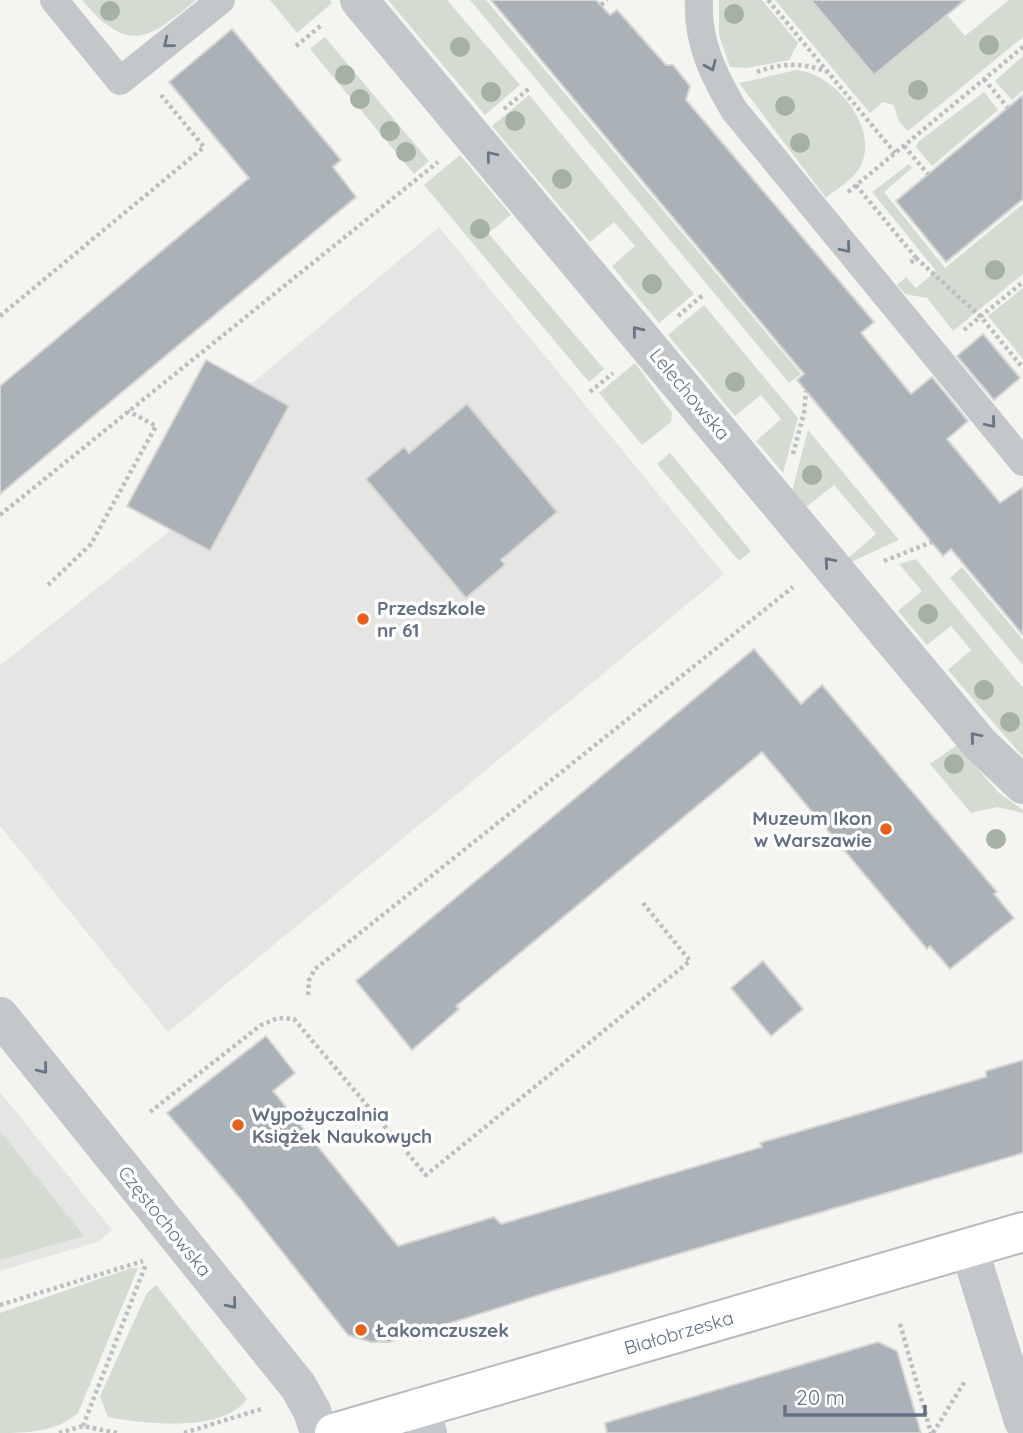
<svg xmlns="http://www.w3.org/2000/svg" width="1023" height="1433" viewBox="0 0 1023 1433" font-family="Quicksand,sans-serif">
	<rect width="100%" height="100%" fill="#f4f5f0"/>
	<g fill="#e5e6e4">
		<path d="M439 227 724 574 168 1032 0 826V665L171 530 210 551 289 406 250 385Z"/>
		<path d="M0 1092 112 1230 97 1242 0 1271Z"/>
	</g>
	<g fill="#d4dcd1">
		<path d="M82 0H196C147 41 128 54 82 0Z"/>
		<path d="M270 0H330L332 3 297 33Z"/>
		<path d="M388 0H447L520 85 485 115Z"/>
		<path d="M470 0H486L801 374 789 383Z"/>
		<path d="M719 0H762L798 43 789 60 747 68 730 67 719 35Z"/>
		<path d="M775 0H811L874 75 947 15 965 36 1009 0H1023V37L908 131 898 120 894 105 883 102 870 113Z"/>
		<path d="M325 37 429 161 414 174 310 49Z"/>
		<path d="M1023 56V90L1012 100 995 81Z"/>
		<path d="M797 70C837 74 886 135 856 173 848 183 835 190 826 198L739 83Z"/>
		<path d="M984 92 998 110 932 166 916 147 918 142Z"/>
		<path d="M529 95 694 294 659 323 612 266 635 246 614 222 590 242 492 126Z"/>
		<path d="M460 155 511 215 488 233 604 369 589 382 424 185Z"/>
		<path d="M909 164 912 168 884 192 945 268 1023 204V274L953 331 927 298 905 294 897 285 906 277 916 288 936 271 872 192Z"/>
		<path d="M1023 288V359L988 316Z"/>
		<path d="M704 305 798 418 783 473 756 441 781 419 761 395 735 416 668 335Z"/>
		<path d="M635 363 672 413 671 422 642 445 599 393Z"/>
		<path d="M808 430 899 540 851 562 848 558 876 534 834 485 806 507 792 491Z"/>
		<path d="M670 453 751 551 739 561 657 464Z"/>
		<path d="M916 559 1023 688V757L948 670 971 650 951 626 927 645 898 611 922 591 899 564Z"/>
		<path d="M962 567 1023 640V665L950 578Z"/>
		<path d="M957 745 998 792 1023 810V813L997 807 971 813 930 764Z"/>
		<path d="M0 1131 84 1236 0 1260Z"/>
		<path d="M131 1268H138L78 1413C57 1432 27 1433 0 1433V1313Z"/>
		<path d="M156 1285 247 1399C223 1433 145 1424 108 1417L100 1396 147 1293Z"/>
	</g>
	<g fill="#aab1b7" stroke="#d5d6d3" stroke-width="2">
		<path d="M491 0H596L610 15 617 10 666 65H673L690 86 686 100 874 322 861 333 911 394 932 377 968 421 947 439 1000 503 1023 487V635L951 549 943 556 797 380 804 374Z"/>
		<path d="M811 0H965L874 75Z"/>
		<path d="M232 29 341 160 333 167 356 197 0 494V386L249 178 169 82Z"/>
		<path d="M1023 95V199L946 262 896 201Z"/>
		<path d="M983 334 1020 378 994 400 957 356Z"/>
		<path d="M206 360 289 406 210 551 127 506Z"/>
		<path d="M467 404 557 512 501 560 505 565 466 598 366 479 404 447 409 453Z"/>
		<path d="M754 649 801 704 822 685 997 892 994 894 1014 918 950 969 930 946 927 949 762 752 456 1006 459 1009 412 1050 356 981Z"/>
		<path d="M763 961 803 1009 771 1036 731 988Z"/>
		<path d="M266 1036 295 1073 273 1091 398 1246 494 1217 501 1224 762 1147 760 1143 986 1077V1071L1023 1060V1153L555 1290 390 1342H371L348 1335 239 1197 167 1113Z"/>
		<path d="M878 1342 897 1351 921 1433H607L605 1423Z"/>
	</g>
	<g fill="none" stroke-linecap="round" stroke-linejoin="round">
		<g stroke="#b6babe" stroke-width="42">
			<g id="secondary">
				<path id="s1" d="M334 1433 1023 1232"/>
			</g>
		</g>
		<g stroke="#bdbec0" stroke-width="4.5" stroke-dasharray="3.5 3.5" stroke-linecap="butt">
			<path d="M768 0 895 153"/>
			<path d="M601 5 607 0"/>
			<path d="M296 46 323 24"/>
			<path d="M757 72C780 63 805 62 827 72"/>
			<path d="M984 79 1008 108"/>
			<path d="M504 109 531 87"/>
			<path d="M904 146 928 174"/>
			<path d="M856 185 916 258 908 265"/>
			<path d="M848 192 1023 47"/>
			<path d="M916 258 981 317 1023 368"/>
			<path d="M0 316 204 147 161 95"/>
			<path d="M678 316 704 294"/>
			<path d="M964 330 1023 282"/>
			<path d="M590 392 613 373"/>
			<path d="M793 454 804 413 806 391"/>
			<path d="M0 515 438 162"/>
			<path d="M884 561 932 542"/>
			<path d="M48 585 91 544 156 426 128 411"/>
			<path d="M308 995 309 980 315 969 793 587"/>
			<path d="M150 1112 261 1025 278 1018 294 1019 426 1175 690 961 643 903"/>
			<path d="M0 1305 143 1261"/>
			<path d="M900 1324 931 1433"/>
			<path d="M83 1426 146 1264"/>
			<path d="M59 1433 83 1426 117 1433"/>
			<path d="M184 1433 261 1409"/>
			<path d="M933 1433 965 1381"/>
		</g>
		<g stroke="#c4c7ca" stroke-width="28">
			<path d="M54 0 120 81 221 0"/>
			<path d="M699 0C697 42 713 74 734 110L1023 462"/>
		</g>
		<g stroke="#c4c7ca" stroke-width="38">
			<path d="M359 0 980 744 1023 785"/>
			<path d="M0 1016 298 1386 312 1411 319 1433"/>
			<path d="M969 1248 1023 1421"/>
			<path d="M420 1406 428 1433"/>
		</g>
		<use href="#secondary" stroke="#fff" stroke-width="38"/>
	</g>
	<g fill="#a5b1a2">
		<circle cx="110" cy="11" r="10"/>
		<circle cx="734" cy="14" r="10"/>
		<circle cx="989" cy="45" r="10"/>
		<circle cx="460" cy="47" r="10"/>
		<circle cx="345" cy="75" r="10"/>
		<circle cx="918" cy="90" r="10"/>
		<circle cx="491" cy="92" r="10"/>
		<circle cx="360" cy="99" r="10"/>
		<circle cx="785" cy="106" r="10"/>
		<circle cx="515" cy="121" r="10"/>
		<circle cx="390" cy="131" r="10"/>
		<circle cx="800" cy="143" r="10"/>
		<circle cx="406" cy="152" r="10"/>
		<circle cx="562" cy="179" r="10"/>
		<circle cx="480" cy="229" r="10"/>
		<circle cx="995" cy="270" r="10"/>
		<circle cx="652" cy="284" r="10"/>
		<circle cx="735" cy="382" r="10"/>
		<circle cx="812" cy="475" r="10"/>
		<circle cx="928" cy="614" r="10"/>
		<circle cx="984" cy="690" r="10"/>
		<circle cx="1010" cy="722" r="10"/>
		<circle cx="954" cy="764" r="10"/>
		<circle cx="996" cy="839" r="10"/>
	</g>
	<defs><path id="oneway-chevron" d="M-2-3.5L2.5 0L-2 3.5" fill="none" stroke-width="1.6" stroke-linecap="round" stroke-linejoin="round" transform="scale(1.75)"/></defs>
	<g stroke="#687586">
		<use href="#oneway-chevron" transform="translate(168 43) rotate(141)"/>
		<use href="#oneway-chevron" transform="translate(711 66) rotate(66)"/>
		<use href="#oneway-chevron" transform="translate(491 156) rotate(-130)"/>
		<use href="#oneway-chevron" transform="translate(846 248) rotate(50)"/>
		<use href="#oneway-chevron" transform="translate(637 331) rotate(-129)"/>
		<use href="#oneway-chevron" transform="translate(991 423) rotate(50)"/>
		<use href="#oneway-chevron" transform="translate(829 562) rotate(-131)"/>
		<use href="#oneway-chevron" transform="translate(975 737) rotate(-130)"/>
		<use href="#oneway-chevron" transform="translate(43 1069) rotate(51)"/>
		<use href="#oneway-chevron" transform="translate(232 1304) rotate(51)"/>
	</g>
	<g fill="#e7611d" stroke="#fff" stroke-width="2.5">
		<circle cx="363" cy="619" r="7"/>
		<circle cx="886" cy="829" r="7"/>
		<circle cx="238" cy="1125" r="7"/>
		<circle cx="361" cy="1330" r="7"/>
	</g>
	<g text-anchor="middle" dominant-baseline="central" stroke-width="7" stroke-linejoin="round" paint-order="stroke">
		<g font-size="19" fill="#637182" stroke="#fff">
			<text transform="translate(690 394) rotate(50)">Lelechowska</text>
			<text transform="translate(165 1221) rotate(51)">Częstochowska</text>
			<text stroke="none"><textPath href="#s1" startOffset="359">Białobrzeska</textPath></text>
		</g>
		<g font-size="19" font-weight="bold" fill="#637182" stroke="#fff" text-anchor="start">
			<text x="377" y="608">Przedszkole<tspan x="377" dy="22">nr 61</tspan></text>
			<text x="872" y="818" text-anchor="end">Muzeum Ikon<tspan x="872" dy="22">w Warszawie</tspan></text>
			<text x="252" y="1114">Wypożyczalnia<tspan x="252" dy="22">Książek Naukowych</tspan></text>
			<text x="375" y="1330">Łakomczuszek</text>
		</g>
	</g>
	<path d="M785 1405v10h140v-10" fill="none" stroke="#637182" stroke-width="3.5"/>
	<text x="796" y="1405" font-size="21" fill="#637182" stroke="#ffffff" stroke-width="5" paint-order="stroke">20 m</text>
</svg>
